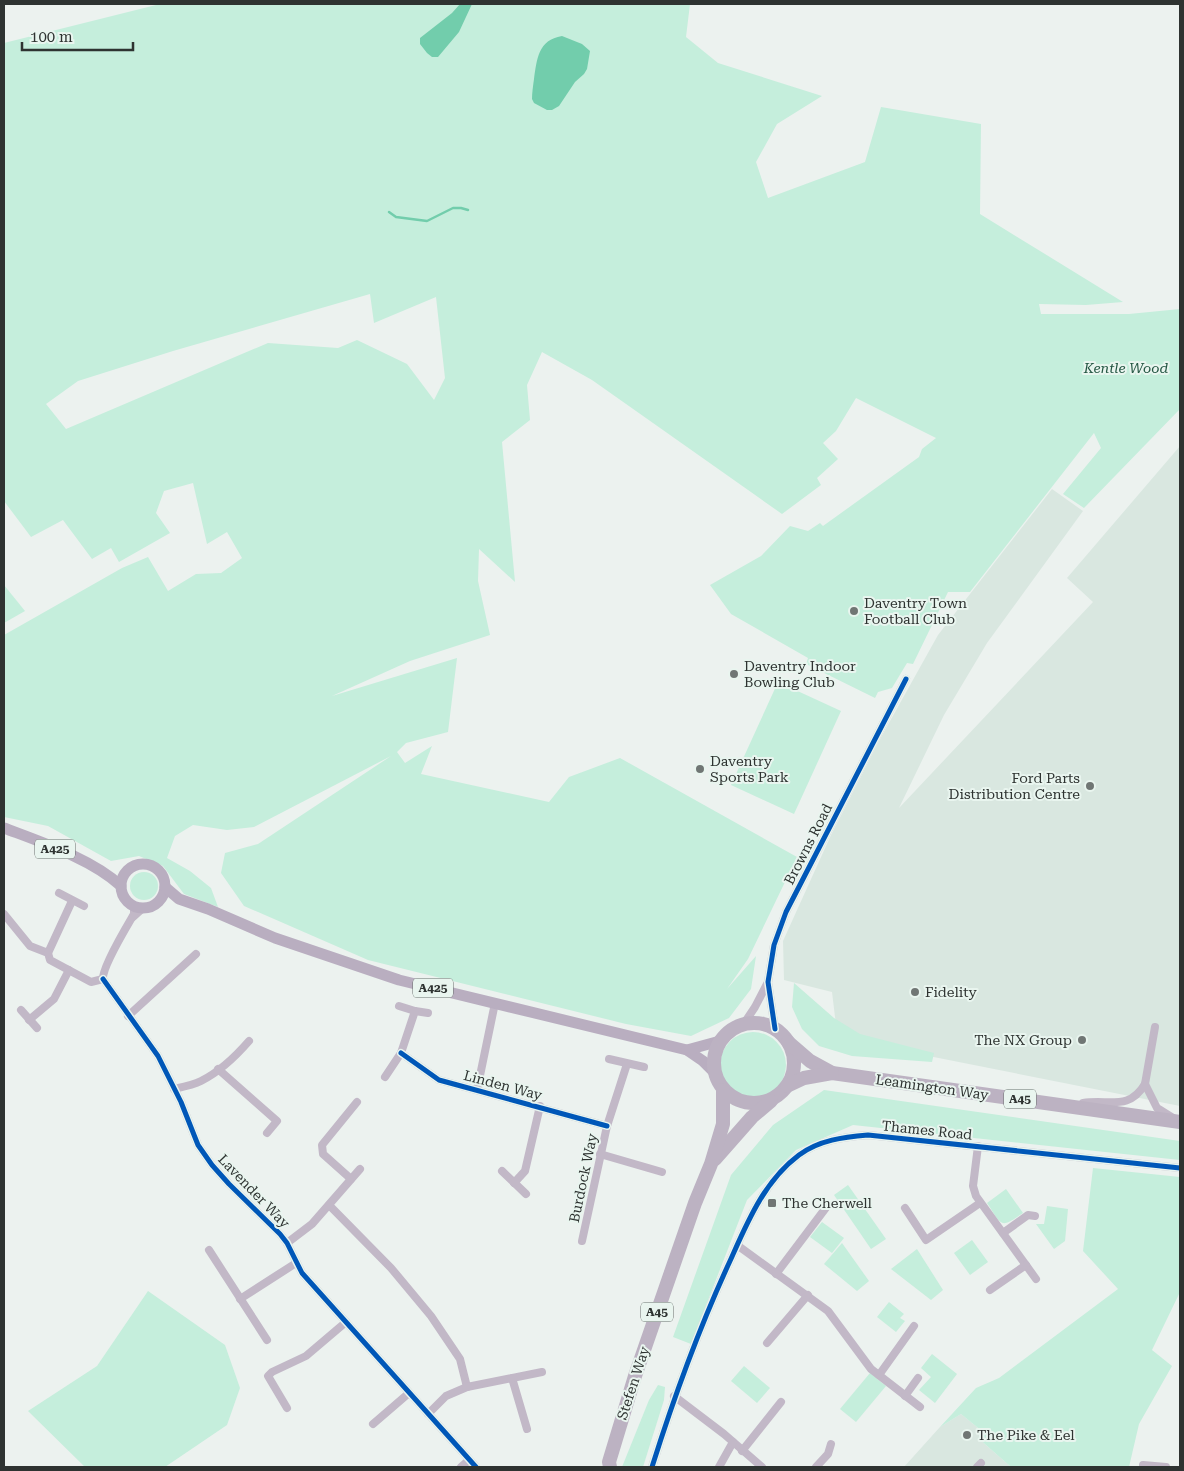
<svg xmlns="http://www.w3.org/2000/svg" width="1184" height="1471" viewBox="0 0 1184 1471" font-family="'Roboto Serif',serif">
	<rect width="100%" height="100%" fill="#ecf2ef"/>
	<g fill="#d9e7e0">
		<path d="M1180 446V1106L858 1042 836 1025 832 992 784 980 783 941 831 835 880 739 938 635 1052 489 1083 511 987 643 944 715 899 808 1093 602 1067 578Z"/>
		<path d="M961 1414 983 1432 979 1439 1011 1467H904L940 1427Z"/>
	</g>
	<g fill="#c5eedc" fill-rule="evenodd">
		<path d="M160 4H690L686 37 718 63 822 96 777 124 756 162 768 198 865 162 881 107 981 124 980 214 1123 302 1086 305 1039 304 1041 314H1129L1180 309V409L1084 508 1063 494 1101 448 1094 433 970 592H948L913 664 907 663 892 688 878 692 875 698 806 664 808 658 731 614 710 585 761 556 790 526 808 531 820 523 823 526 919 457 922 449 936 438 856 398 836 431 823 443 838 459 817 478 821 485 782 514 592 380 542 352 527 385 530 420 502 442 515 582 479 549 478 581 490 635 410 661 332 696 457 658 448 732 406 743 397 752 405 763 432 746 421 774 549 802 569 777 620 758 797 857 748 959 727 989 756 956 751 989 729 1018 691 1036 626 1024 368 960 244 906 221 873 225 853 258 844 391 756 254 827 227 830 193 825 175 836 167 858 190 871 211 888 218 907 184 894 163 866 139 856 111 861 48 826 4 817V635L122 568 148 557 168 591 196 574 221 573 242 558 227 532 207 544 193 483 164 491 156 513 170 533 119 562 111 548 92 559 63 520 31 537 4 501V43ZM370 294 374 323 436 297 445 378 434 400 407 364 357 340 338 348 268 343 66 429 46 404 78 381 173 351Z"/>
		<path d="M4 585 25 611 4 623Z"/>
		<path d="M778 682 841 711 794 814 731 785Z"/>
		<circle cx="144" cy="886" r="14"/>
		<path d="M794 983 834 1018 860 1034 934 1053 932 1062 852 1056 819 1046 802 1029 792 1007Z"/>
		<circle cx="753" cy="1065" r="33"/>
		<path d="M824 1090 1180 1141V1160L853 1125 796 1150 747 1200 691 1344 673 1337 731 1175 773 1125Z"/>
		<path d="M1093 1168 1180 1177V1257L1179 1271 1180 1292 1152 1350 1172 1366 1139 1424 1129 1467H1011L978 1438 983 1432 961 1414 940 1427 976 1388 999 1378 1118 1289 1083 1251Z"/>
		<path d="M848 1185 886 1239 871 1249 834 1195Z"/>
		<path d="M1006 1189 1023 1213C999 1230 1002 1225 987 1203Z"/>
		<path d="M1047 1206 1068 1209 1065 1241 1054 1249 1036 1224H1044Z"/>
		<path d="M822 1222 844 1238 832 1253 810 1237Z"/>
		<path d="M972 1240 988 1262 970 1275 954 1253Z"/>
		<path d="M842 1243 869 1281 857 1291 824 1264Z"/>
		<path d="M917 1249 943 1290 931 1300 891 1269Z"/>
		<path d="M148 1291 225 1345 240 1388 227 1425 165 1467H85L28 1411 97 1366Z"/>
		<path d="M889 1302 904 1314 900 1318 905 1321 896 1332 877 1317Z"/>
		<path d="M932 1354 957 1374 935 1403 919 1390 931 1377 921 1368Z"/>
		<path d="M744 1366 770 1388 757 1403 731 1381Z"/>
		<path d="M870 1373 886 1386 856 1422 840 1409Z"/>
		<path d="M658 1385 665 1387 664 1400 643 1467H622L649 1400Z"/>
	</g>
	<g fill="#72cdac">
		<path d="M460 4H472L459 32 438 57H432L427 53 420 44V38L452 13Z"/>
		<path d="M562 36 582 44 590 51 587 69 584 74 575 82 559 106 552 110H547L534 103 532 99C532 93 533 86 534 79 537 59 538 40 562 36Z"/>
	</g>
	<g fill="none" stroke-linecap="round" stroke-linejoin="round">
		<path stroke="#72cdac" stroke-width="2.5" d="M389 212 396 217 427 221 453 208H461L468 210"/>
		<g stroke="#c2b8c7" stroke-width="8">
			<path d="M59 893 84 906"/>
			<path d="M4 914 30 946 48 953 50 960 91 982 103 979"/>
			<path d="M133 917 143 908"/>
			<path d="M48 953 72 901"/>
			<path d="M103 979 158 1056 181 1102 198 1145 212 1165 229 1184 280 1234 287 1243 302 1273 476 1467"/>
			<path d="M103 979C102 967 127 926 134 914V906"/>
			<path d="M399 1006 415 1011 428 1013"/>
			<path d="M21 1010 37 1028"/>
			<path d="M128 1016 196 954"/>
			<path d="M29 1020 54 999 69 970"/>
			<path d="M743 1025 755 1007 768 982"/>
			<path d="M775 1029 768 982 774 945 786 912 906 679"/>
			<path d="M401 1053 439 1080 607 1126"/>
			<path d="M609 1059 644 1067"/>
			<path d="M218 1069 277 1121 267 1133"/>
			<path d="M385 1077 401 1053 415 1011"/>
			<path d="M1145 1084 1157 1108 1173 1118"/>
			<path d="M174 1089C183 1087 193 1085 201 1081 219 1072 236 1056 249 1041"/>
			<path d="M477 1090 495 1003"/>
			<path d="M1083 1103C1109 1099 1129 1111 1145 1084L1155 1027"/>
			<path d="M978 1146 973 1186 976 1196 1036 1279"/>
			<path d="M600 1154 662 1172"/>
			<path d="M502 1171 526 1194"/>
			<path d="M351 1179 323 1154 322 1145 357 1102"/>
			<path d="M514 1183 525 1171 540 1106"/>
			<path d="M329 1205 391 1268 431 1316 460 1359 467 1387"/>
			<path d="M905 1208 926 1240 980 1203"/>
			<path d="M1003 1233 1028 1215 1035 1216"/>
			<path d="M582 1241 607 1126 627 1064"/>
			<path d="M287 1243 312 1224 360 1169"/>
			<path d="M737 1245 828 1311 871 1369 920 1407"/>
			<path d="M209 1250 267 1340"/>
			<path d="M776 1274 828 1205"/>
			<path d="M990 1290 1026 1265"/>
			<path d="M240 1299 296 1263"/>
			<path d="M767 1343 808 1295"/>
			<path d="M879 1375 914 1326"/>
			<path d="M512 1378 527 1429"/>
			<path d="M674 1396 724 1434 762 1467"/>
			<path d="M905 1396 918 1378"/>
			<path d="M287 1408 268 1376 272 1372 306 1356 346 1322"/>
			<path d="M428 1414 446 1396 467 1387 542 1372"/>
			<path d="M373 1424 409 1393"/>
			<path d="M742 1451 781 1402"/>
			<path d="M1143 1465 1166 1467"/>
			<path d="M461 1467 469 1460"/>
			<path d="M652 1467C674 1397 699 1328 730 1261 747 1223 764 1181 799 1155 819 1140 844 1137 868 1135L1180 1168"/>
			<path d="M719 1467 733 1442"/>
			<path d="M816 1467 828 1454 831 1444"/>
			<path d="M977 1467 981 1463"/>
		</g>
		<g stroke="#b9aec0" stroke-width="11">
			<path d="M4 828C41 842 92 859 121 886"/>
			<circle cx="143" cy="886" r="22"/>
			<path d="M165 887 179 899 208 909 275 938 399 980 687 1050 703 1061 714 1072"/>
			<path d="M687 1050 720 1041"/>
		</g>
		<g stroke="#bcb2c2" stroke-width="14">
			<circle cx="754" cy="1063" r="40"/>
			<path d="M788 1042 810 1061 832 1073 1180 1122"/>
			<path d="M787 1086 804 1078 832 1073"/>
			<path d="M715 1159 752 1117 771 1101"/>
			<path d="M610 1467 609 1462 635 1376 695 1203 711 1164 723 1124V1090"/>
		</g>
		<g stroke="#e9f5ef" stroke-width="8">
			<g id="cycleway">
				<path d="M103 979 158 1056 181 1102 198 1145 212 1165 229 1184 280 1234 287 1243 302 1273 476 1467"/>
				<path d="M775 1029 768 982 774 945 786 912 906 679"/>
				<path d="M401 1053 439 1080 607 1126"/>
				<path d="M652 1467C674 1397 699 1328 730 1261 747 1223 764 1181 799 1155 819 1140 844 1137 868 1135L1180 1168"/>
			</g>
		</g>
		<use href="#cycleway" stroke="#0057b8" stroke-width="5"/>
	</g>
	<g fill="#707674" stroke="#e9f5ef" stroke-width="2">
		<circle cx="854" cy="611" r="5"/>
		<circle cx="734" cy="674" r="5"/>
		<circle cx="700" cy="769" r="5"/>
		<circle cx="1090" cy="786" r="5"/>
		<circle cx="915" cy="992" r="5"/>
		<circle cx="1082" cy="1040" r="5"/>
		<rect x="767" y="1198" width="10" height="10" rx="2.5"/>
		<circle cx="967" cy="1435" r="5"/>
	</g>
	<g text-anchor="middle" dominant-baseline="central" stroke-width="4" stroke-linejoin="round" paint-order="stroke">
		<g fill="#e9f5ef" stroke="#666d6a" stroke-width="1">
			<rect x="35" y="839.5" width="40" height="19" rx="4"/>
			<rect x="413" y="978.5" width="40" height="19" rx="4"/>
			<rect x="1004" y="1089.5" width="32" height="19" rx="4"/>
			<rect x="641" y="1302.5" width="32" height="19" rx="4"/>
		</g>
		<g font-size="12" font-weight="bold" fill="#2e3331">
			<text x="55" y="849">A425</text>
			<text x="433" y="988">A425</text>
			<text x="1020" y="1099">A45</text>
			<text x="657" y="1312">A45</text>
		</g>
		<g font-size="14" font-style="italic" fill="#235542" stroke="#e9f5ef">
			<text x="1126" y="368">Kentle Wood</text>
		</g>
		<g font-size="14" fill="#2e3331" stroke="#e9f5ef" text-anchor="start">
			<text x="864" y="603">Daventry Town<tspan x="864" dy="16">Football Club</tspan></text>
			<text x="744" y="666">Daventry Indoor<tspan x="744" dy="16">Bowling Club</tspan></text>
			<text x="710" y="761">Daventry<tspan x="710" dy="16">Sports Park</tspan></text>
			<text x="1080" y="778" text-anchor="end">Ford Parts<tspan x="1080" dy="16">Distribution Centre</tspan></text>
			<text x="925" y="992">Fidelity</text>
			<text x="1072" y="1040" text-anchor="end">The NX Group</text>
			<text x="782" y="1203">The Cherwell</text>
			<text x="977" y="1435">The Pike &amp; Eel</text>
		</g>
		<g font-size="14" fill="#2e3331" stroke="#e9f5ef">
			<text transform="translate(808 844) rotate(-63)">Browns Road</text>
			<text transform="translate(503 1085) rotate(15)">Linden Way</text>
			<text transform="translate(932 1087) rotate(8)">Leamington Way</text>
			<text transform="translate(927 1130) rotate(6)">Thames Road</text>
			<text transform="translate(583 1178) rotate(-78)">Burdock Way</text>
			<text transform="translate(254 1191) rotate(46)">Lavender Way</text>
			<text transform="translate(633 1383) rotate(-72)">Stefen Way</text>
		</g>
	</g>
	<rect width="1184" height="1471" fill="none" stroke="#2e3331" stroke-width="10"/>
	<path d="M22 42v8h111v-8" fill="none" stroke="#2e3331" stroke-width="2.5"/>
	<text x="30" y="42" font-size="15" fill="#2e3331" stroke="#e9f5ef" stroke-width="4" paint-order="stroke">100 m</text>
</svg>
